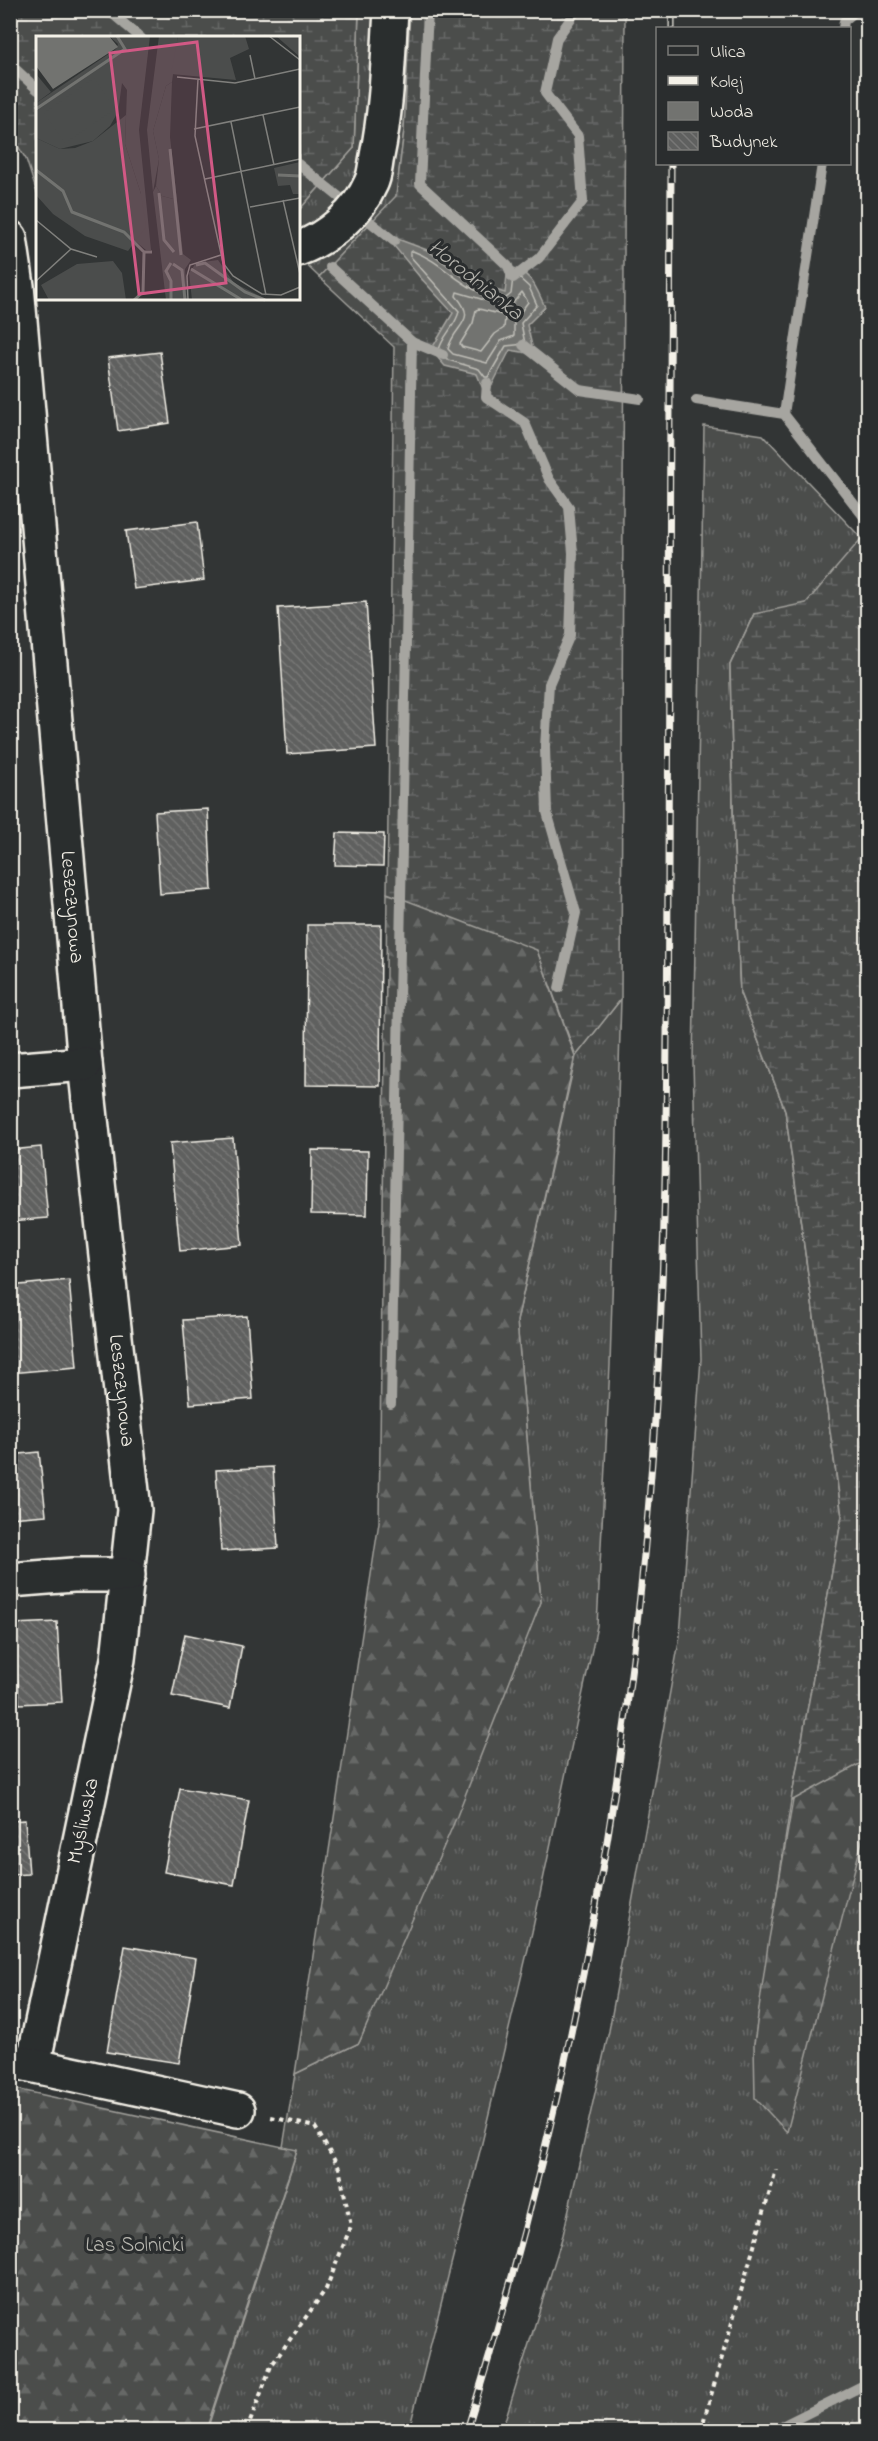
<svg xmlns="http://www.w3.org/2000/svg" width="878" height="2441" viewBox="0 0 878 2441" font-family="'Indie Flower',sans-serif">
	<defs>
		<pattern id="grass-tufts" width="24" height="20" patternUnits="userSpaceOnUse" patternTransform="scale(1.5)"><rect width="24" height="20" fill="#4b4d4c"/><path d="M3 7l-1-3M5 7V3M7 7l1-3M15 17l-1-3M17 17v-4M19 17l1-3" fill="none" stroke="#666766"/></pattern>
		<pattern id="forest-firs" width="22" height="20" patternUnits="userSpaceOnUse" patternTransform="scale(1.5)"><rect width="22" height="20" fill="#4b4d4c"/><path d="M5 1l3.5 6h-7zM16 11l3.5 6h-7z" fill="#666766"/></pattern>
		<pattern id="wetland-marsh" width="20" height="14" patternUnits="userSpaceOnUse" patternTransform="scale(1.5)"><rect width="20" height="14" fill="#4b4d4c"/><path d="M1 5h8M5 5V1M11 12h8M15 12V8" fill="none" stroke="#666766"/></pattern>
		<pattern id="building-back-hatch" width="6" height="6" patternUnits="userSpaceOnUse" patternTransform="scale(1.5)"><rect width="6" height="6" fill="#5f605f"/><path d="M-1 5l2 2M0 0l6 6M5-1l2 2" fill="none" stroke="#777776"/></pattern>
	</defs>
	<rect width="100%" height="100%" fill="#323535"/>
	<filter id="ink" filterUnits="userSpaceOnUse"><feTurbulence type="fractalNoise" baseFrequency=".0167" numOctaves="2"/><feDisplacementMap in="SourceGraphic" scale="12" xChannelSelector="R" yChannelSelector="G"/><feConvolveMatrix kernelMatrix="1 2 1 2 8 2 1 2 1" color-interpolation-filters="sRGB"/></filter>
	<g filter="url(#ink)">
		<g fill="url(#grass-tufts)" stroke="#a09f9a" stroke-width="1.5">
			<path d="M359 11H410L404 130 396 197 319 277 299 258V210L354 148Z"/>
			<path d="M704 426 763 435 867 544V616L754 614 730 665 734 843 740 993 785 1110 842 1516 791 1801 754 2044 867 1832V2430H502L563 2235 609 2031 680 1636 701 1359 693 1063Z"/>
			<path d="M621 999 610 1365 597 1626 532 1932 481 2147 411 2422 408 2430H207L297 2151 283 2147 295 2074 359 2043 541 1602 517 1321 576 1056Z"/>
		</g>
		<g fill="url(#forest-firs)" stroke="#a09f9a" stroke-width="1.5">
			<path d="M754 614 867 616V1832L863 1837 787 2132 755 2098 754 2044 768 1945 842 1516 785 1110 740 993 734 843 730 665Z"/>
			<path d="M387 893 494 931 537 950 575 1056 517 1321 541 1602 457 1816 359 2043 295 2074 379 1522Z"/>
			<path d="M11 2088 297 2150 206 2430H11Z"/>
		</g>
		<g fill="url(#wetland-marsh)" stroke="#a09f9a" stroke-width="1.5">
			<path d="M10 11H359L354 148 299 210 298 38H38L37 193 26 159 11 135Z"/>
			<path d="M410 11H625L621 999 576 1056 537 950 387 893 394 347 319 277 396 196 404 130Z"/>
			<path d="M867 532V1760L791 1801 842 1516 785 1110 740 993 734 843 730 665 754 614 806 603Z"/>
		</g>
		<path fill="#727370" stroke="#a6a5a0" stroke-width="1.5" d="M384 234 427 250 470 282 505 293 508 266C532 273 535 285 545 307L527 325 534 354 510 350 486 397 477 374 445 366 431 350 453 313 419 276Z"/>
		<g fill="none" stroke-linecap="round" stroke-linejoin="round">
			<g stroke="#c0bfb8" stroke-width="1.5">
				<path d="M413 251C448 264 464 296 506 298L511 294 513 277 516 275 529 287 537 305 521 323 525 344 506 346 488 377H485L479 369 448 360 439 350C442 336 457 325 459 311L410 256V252Z"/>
				<path d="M457 292 505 306 513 303 522 292 528 302 514 321V336L501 341 487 363 453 354 448 349C454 324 479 322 456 296Z"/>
				<path d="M479 309 503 315 505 318 504 328 495 334 481 352 462 347 460 344 473 323 476 310Z"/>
			</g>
			<g stroke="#a6a5a0" stroke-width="10">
				<path d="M108 10 141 38"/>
				<path d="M428 10 420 184 508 266 512 277"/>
				<path d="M843 28 844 21 857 10"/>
				<path d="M10 64 38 90"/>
				<path d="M298 164 394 241"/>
				<path d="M330 267 412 342 443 355"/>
				<path d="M513 278 539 258 583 201 578 136 545 93 557 38 577 10"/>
				<path d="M523 345 580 390 640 399"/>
				<path d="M487 383 486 397 525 423 549 479 569 507 573 553 570 635 549 684 545 747 547 812 576 913 559 988"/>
				<path d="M696 400 784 414 868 522"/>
				<path d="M784 414 822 164"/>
				<path d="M391 1404 412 342"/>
				<path d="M774 2430 868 2383"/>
			</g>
		</g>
		<g fill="url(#building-back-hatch)" stroke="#f4f1e8" stroke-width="1.5">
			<path d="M160 352 170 423 118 431 108 358Z"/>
			<path d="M197 522 204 580 134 589 126 531Z"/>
			<path d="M366 602 376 748 287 754 278 608Z"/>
			<path d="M208 809 212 890 160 894 155 812Z"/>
			<path d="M337 833 384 834 383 866 335 865Z"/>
			<path d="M307 925H381L380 1086 306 1085Z"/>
			<path d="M233 1138 242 1245 180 1251 170 1143Z"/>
			<path d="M41 1147 48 1218 10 1221V1150Z"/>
			<path d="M312 1150 368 1151 367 1215 311 1214Z"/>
			<path d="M69 1280 77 1367 10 1373V1286Z"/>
			<path d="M247 1316 253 1399 190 1404 183 1320Z"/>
			<path d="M39 1452 46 1515 10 1518V1455Z"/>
			<path d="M273 1467 278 1548 221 1551 216 1470Z"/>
			<path d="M57 1622 62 1702 19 1704 14 1624Z"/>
			<path d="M10 1624H14L19 1704 10 1705Z"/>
			<path d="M185 1634 242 1646 230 1708 172 1696Z"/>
			<path d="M180 1788 249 1800 234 1885 164 1872Z"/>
			<path d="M25 1820 29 1874 10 1875V1821Z"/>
			<path d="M125 1946 196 1958 179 2063 107 2052Z"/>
		</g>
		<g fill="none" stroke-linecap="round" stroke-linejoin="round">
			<g stroke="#f4f1e8" stroke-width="38">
				<g id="minor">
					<path id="s1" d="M10 238 17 286 85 1064 134 1510 118 1659 33 2065"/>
					<path d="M298 249C328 238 358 213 371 183 375 175 375 165 377 156 387 108 388 59 391 10"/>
					<path d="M10 1070 85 1064"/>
					<path d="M10 1580 73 1575H128"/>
					<path d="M12 2061 238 2110"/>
				</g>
			</g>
			<g stroke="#f4f1e8" stroke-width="4" stroke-dasharray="4.5 4.5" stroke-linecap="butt">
				<path d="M247 2430 271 2366 326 2289 351 2226 339 2168 315 2127 271 2117"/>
				<path d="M701 2430 776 2170"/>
			</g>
			<use href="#minor" stroke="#2a2d2e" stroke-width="33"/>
			<g stroke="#f4f1e8" stroke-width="7">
				<g id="rail">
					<path d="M672 28V10"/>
					<path d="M467 2430C565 2117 628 1789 652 1462 667 1267 667 1071 668 876 669 638 670 401 671 164"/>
				</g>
			</g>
			<use href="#rail" stroke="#2a2d2e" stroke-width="4.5" stroke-dasharray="14" stroke-linecap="butt"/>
		</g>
	</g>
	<g text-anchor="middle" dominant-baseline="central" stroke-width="6" stroke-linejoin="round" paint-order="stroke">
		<g font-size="21" fill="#f4f1e8" stroke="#2a2d2e">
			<text stroke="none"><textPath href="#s1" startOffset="672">Leszczynowa</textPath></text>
			<text stroke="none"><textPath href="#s1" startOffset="1158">Leszczynowa</textPath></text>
			<text transform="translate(84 1821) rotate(-78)">Myśliwska</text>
		</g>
		<g font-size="21" fill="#b9b8b1" stroke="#2a2d2e">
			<text x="135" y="2246">Las Solnicki</text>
		</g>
		<g font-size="22" font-style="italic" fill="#b3b2ac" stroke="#2a2d2e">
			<text transform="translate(475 281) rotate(39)">Horodnianka</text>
		</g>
	</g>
	<g transform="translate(36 36)">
		<rect width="264" height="264" fill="#323535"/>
		<path d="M73 0H114L103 94 115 214H110L88 196 105 158 89 108 91 54 86 47 82 76 74 90 57 105 24 113 0 102V67L80 13 82 8ZM123 0H142L136 46 130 50 117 95 123 123 117 156 111 94ZM264 126V158H257L254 149 242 150 238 132Z" fill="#4b4d4c"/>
		<path d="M142 0H209L213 13 194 22 200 44 135 38ZM240 0H264V21ZM136 46 134 101 141 164 126 160 120 150 123 123 117 95 130 50ZM77 225 86 237 90 264H13L5 249 41 228Z" fill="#4b4d4c"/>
		<path d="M0 38 15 56 0 67ZM90 79 89 108 105 158 110 191 92 215 49 200 17 178 0 159V102L24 113 39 112 57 105ZM120 150 126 160 141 164 147 218 155 224 149 233 151 264H130L117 156ZM182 224 198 247 232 264H156L153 237 160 227Z" fill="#4b4d4c"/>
		<path d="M58 42 79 73 29 107 8 77Z" fill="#4b4d4c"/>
		<path d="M0 0H73L82 11 17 53 0 30Z" fill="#727370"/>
		<path fill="none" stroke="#727370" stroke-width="3" d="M0 73 89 13 81 0M134 113 145 219M0 134 27 155 36 176 88 196 108 216H116M242 139 264 140M123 157 128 204 138 216M137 228 146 234 149 264M160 229 169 227 209 256 229 264M155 233 206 264M98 264 107 256 108 217M135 264V245L130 235 135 227"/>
		<path fill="none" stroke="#80807d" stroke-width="1.5" d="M233 0 264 24M214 19 219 43M141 41 199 47 264 33M162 43 159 100 187 227 197 240 226 258 245 259 264 251M227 79 238 129M195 86 230 259M158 93 264 71M169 143 264 123M247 164 264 238M214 171 264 162M0 184 35 213 61 221M0 245 35 213M152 264 151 240 154 229 185 219"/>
		<path fill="#d15985" fill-opacity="0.15" stroke="#d15985" stroke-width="3" d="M161 6 190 247 103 258 74 17Z"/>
		<rect width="264" height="264" fill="none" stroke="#f4f1e8" stroke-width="3"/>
	</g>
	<rect width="878" height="2441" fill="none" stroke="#2a2d2e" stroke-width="36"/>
	<rect x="18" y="18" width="842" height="2405" fill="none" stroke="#f4f1e8" stroke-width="2" filter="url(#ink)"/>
	<rect x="656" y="27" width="195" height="138" fill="#2a2d2e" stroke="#7b7b78" stroke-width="1.5"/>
	<rect x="668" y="46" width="30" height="9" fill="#2a2d2e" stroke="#7b7b78" stroke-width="1.5"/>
	<text x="710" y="57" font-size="18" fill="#f4f1e8">Ulica</text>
	<rect x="668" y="76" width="30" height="9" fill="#f4f1e8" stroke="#7b7b78" stroke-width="1.5"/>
	<text x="710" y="87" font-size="18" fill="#f4f1e8">Kolej</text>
	<rect x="668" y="102" width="30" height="18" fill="#727370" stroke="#7b7b78" stroke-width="1.5"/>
	<text x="710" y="117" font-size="18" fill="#f4f1e8">Woda</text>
	<rect x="668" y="132" width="30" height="18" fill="url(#building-back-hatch)" stroke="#7b7b78" stroke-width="1.5"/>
	<text x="710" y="147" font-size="18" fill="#f4f1e8">Budynek</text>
</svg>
